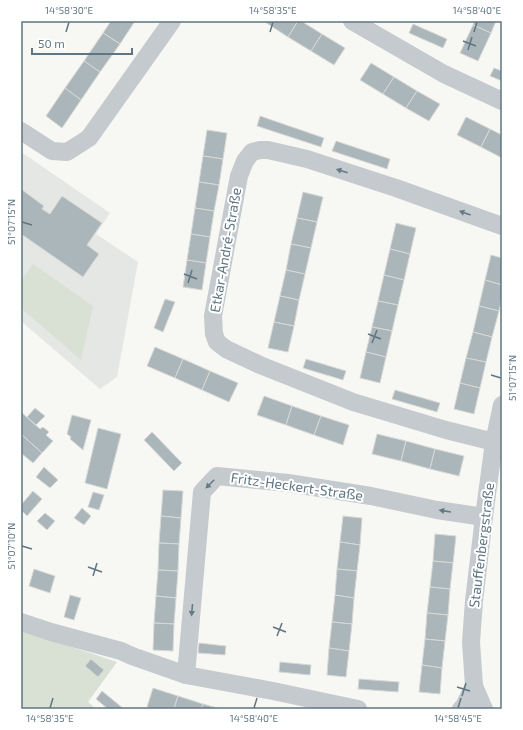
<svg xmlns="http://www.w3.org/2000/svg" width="523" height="730" viewBox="0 0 523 730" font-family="'Exo 2',sans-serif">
	<rect width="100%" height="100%" fill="#f7f7f4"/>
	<path fill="#e5e7e5" d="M21 152 110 213 96 234 138 262 117 377 100 389 21 321Z"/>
	<g fill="#d9e0d4">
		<path d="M33 264 93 306 81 360 21 308V281Z"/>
		<path d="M21 630 117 662 88 702 96 709H21Z"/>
	</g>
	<g fill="#aab6ba" stroke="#d9d9d6">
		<path d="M111 21H135L120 44 103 33Z"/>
		<path d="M266 21H298L288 37 265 22Z"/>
		<path d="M298 21H301L322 34 311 51 288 37Z"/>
		<path d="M474 21H496L491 33 473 25Z"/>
		<path d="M413 24 447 39 443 48 409 33Z"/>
		<path d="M473 25 491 33 478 61 460 53Z"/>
		<path d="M103 33 120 44 100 72 84 61Z"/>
		<path d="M322 34 345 48 334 65 311 51Z"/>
		<path d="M84 61 100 72 81 100 65 88Z"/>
		<path d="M371 63 394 77 383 94 360 80Z"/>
		<path d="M494 68 502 71V81L490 76Z"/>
		<path d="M394 77 417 91 406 108 383 94Z"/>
		<path d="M65 88 81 100 62 128 46 116Z"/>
		<path d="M417 91 440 104 429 121 406 108Z"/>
		<path d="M260 116 324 138 321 147 257 126Z"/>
		<path d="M466 117 490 129 481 147 457 135Z"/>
		<path d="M490 129 502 135V158L481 147Z"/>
		<path d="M207 130 227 133 223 159 203 156Z"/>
		<path d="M336 141 390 159 387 169 332 151Z"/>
		<path d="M203 156 223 159 219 185 199 182Z"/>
		<path d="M199 182 219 185 214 211 195 208Z"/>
		<path d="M21 189 44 206 42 209 50 214 62 196 102 223 87 245 99 254 83 277 21 234Z"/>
		<path d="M303 192 323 197 317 222 297 218Z"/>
		<path d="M195 208 214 211 210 237 191 234Z"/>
		<path d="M297 218 317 222 311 248 291 244Z"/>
		<path d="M396 223 416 228 410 254 390 249Z"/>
		<path d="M191 234 210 237 206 263 187 260Z"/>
		<path d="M291 244 311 248 305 274 286 270Z"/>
		<path d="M390 249 410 254 404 280 384 275Z"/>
		<path d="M491 255 502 258V285L485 280Z"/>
		<path d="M187 260 206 263 202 290 183 287Z"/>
		<path d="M286 270 305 274 299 300 280 296Z"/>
		<path d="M384 275 404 280 398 305 378 301Z"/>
		<path d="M485 280 502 285V297L499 311 479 306Z"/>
		<path d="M280 296 299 300 294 326 274 322Z"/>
		<path d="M165 299 175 302 163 332 154 328Z"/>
		<path d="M378 301 398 305 392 331 372 327Z"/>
		<path d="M479 306 499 311 492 337 473 332Z"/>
		<path d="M274 322 294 326 288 352 268 348Z"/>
		<path d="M372 327 392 331 386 357 366 352Z"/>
		<path d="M473 332 492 337 486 362 466 358Z"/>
		<path d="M155 347 183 359 175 378 147 366Z"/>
		<path d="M366 352 386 357 380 383 360 378Z"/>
		<path d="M466 358 486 362 480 388 460 383Z"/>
		<path d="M183 359 210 371 202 390 175 378Z"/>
		<path d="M306 359 346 371 343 380 303 368Z"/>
		<path d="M210 371 238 383 229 402 202 390Z"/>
		<path d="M460 383 480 388 474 414 454 409Z"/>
		<path d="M395 390 440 403 437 412 392 399Z"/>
		<path d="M264 396 292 406 286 425 257 415Z"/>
		<path d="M292 406 321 416 314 435 286 425Z"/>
		<path d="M35 408 45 416 36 425 27 417Z"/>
		<path d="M21 412 40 429 43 427 49 432 46 435 53 441 42 453 21 434Z"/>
		<path d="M72 415 91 420 83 450 70 439 71 437 67 434Z"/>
		<path d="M321 416 349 425 343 445 314 435Z"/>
		<path d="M98 428 121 434 107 489 85 483Z"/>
		<path d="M152 432 182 463 174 471 144 440Z"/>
		<path d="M21 434 42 453 33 463 21 453Z"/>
		<path d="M377 434 406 441 401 461 372 454Z"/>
		<path d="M406 441 435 449 430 469 401 461Z"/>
		<path d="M435 449 464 456 459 476 430 469Z"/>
		<path d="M44 467 58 480 50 488 36 477Z"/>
		<path d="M163 490 183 491 181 518 161 516Z"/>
		<path d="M33 491 42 499 27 516 21 510V505Z"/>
		<path d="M93 492 104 495 99 510 88 507Z"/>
		<path d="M82 508 91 516 84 525 74 518Z"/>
		<path d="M45 513 55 521 47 530 37 521Z"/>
		<path d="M161 516 181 518 179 544 159 543Z"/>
		<path d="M343 516 362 518 360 545 340 542Z"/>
		<path d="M435 534 456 536 453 563 433 561Z"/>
		<path d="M340 542 360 545 357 571 337 569Z"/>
		<path d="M159 543 179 544 178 571 158 570Z"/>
		<path d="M433 561 453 563 450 589 430 587Z"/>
		<path d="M34 569 55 576 50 593 29 586Z"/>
		<path d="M337 569 357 571 354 598 335 595Z"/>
		<path d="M158 570 178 571 176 598 156 596Z"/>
		<path d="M430 587 450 589 448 615 427 613Z"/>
		<path d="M70 595 81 598 74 620 64 617Z"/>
		<path d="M335 595 354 598 352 624 332 622Z"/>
		<path d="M156 596 176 598 174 624 154 623Z"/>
		<path d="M427 613 448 615 445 641 425 639Z"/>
		<path d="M332 622 352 624 349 651 329 648Z"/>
		<path d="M154 623 174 624 173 651 153 650Z"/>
		<path d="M425 639 445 641 442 668 422 665Z"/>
		<path d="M199 643 226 646 225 655 198 653Z"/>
		<path d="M329 648 349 651 346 677 327 675Z"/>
		<path d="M91 659 104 670 98 677 85 666Z"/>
		<path d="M280 662 311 665 310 675 279 672Z"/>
		<path d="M422 665 442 668 440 694 419 692Z"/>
		<path d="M359 679 399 682 398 692 358 689Z"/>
		<path d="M153 688 178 696 174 709H153L147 707Z"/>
		<path d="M102 691 124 709H108L96 699Z"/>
		<path d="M178 696 203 704 201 709H174Z"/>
		<path d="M203 704 221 709H201Z"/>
	</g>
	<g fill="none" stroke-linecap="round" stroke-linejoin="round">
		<g stroke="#c4cacd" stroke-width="18">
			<path d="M352 21 444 74 502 101"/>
			<path d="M21 131 52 151 67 152 89 138 172 21"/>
			<path d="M494 442 446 430 353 402 260 365 226 349 217 342 214 334 213 316 239 176 245 161 252 152 260 150H268L307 159 396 188 502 226"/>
			<path d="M21 622 51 632 121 651 132 656 186 675 273 691 358 709"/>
			<path d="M186 675 202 492 217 476 288 483 371 496 437 510 484 517"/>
			<path d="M461 709 464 706 474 686"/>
			<path d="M484 709 474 686 471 642 474 601 484 517 494 442 502 405"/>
		</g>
	</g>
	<defs><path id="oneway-solid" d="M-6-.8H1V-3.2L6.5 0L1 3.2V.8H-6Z"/></defs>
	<g fill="#647a86">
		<use href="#oneway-solid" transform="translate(342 171) rotate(-162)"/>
		<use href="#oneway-solid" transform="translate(465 213) rotate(-160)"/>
		<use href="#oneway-solid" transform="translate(210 484) rotate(135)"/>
		<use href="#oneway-solid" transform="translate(445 511) rotate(-171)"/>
		<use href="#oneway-solid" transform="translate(192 610) rotate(95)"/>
	</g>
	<path fill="none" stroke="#5f7682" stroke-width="1.5" d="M66 32 69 22M270 32 273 22M474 32 477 22M463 41 476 46M468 50 472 37M22 222 32 225M184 274 197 279M188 283 192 270M368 334 381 339M372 343 377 330M491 375 501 378M22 546 32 549M88 567 102 572M93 576 97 563M273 627 286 632M277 636 282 623M457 687 470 691M462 696 466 683M50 708 53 698M254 708 257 698M458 708 461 698"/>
	<g text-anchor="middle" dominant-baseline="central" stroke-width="4" stroke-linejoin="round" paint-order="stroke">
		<g font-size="14" fill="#5f7682" stroke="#fff">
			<text transform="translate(225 250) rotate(-80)">Etkar-André-Straße</text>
			<text transform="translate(297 486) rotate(8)">Fritz-Heckert-Straße</text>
			<text transform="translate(481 545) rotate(-83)">Stauffenbergstraße</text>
		</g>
	</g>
	<rect width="523" height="730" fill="none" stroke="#ffffff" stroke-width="44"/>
	<path d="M32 48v6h100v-6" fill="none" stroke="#5f7682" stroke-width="2"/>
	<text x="38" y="48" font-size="12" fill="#5f7682" stroke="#ffffff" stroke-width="3" paint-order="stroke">50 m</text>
	<rect x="22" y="22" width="479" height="686" fill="none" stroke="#5f7682" stroke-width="1.5"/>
	<g font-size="10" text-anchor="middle" fill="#5f7682">
		<text x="69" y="14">14°58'30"E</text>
		<text x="273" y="14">14°58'35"E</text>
		<text x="477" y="14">14°58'40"E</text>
		<text transform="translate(11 222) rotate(-90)" y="4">51°07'15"N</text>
		<text transform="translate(512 378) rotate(-90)" y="4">51°07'15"N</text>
		<text transform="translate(11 546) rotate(-90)" y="4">51°07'10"N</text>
		<text x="50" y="722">14°58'35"E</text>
		<text x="254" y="722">14°58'40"E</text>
		<text x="458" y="722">14°58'45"E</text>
	</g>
</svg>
